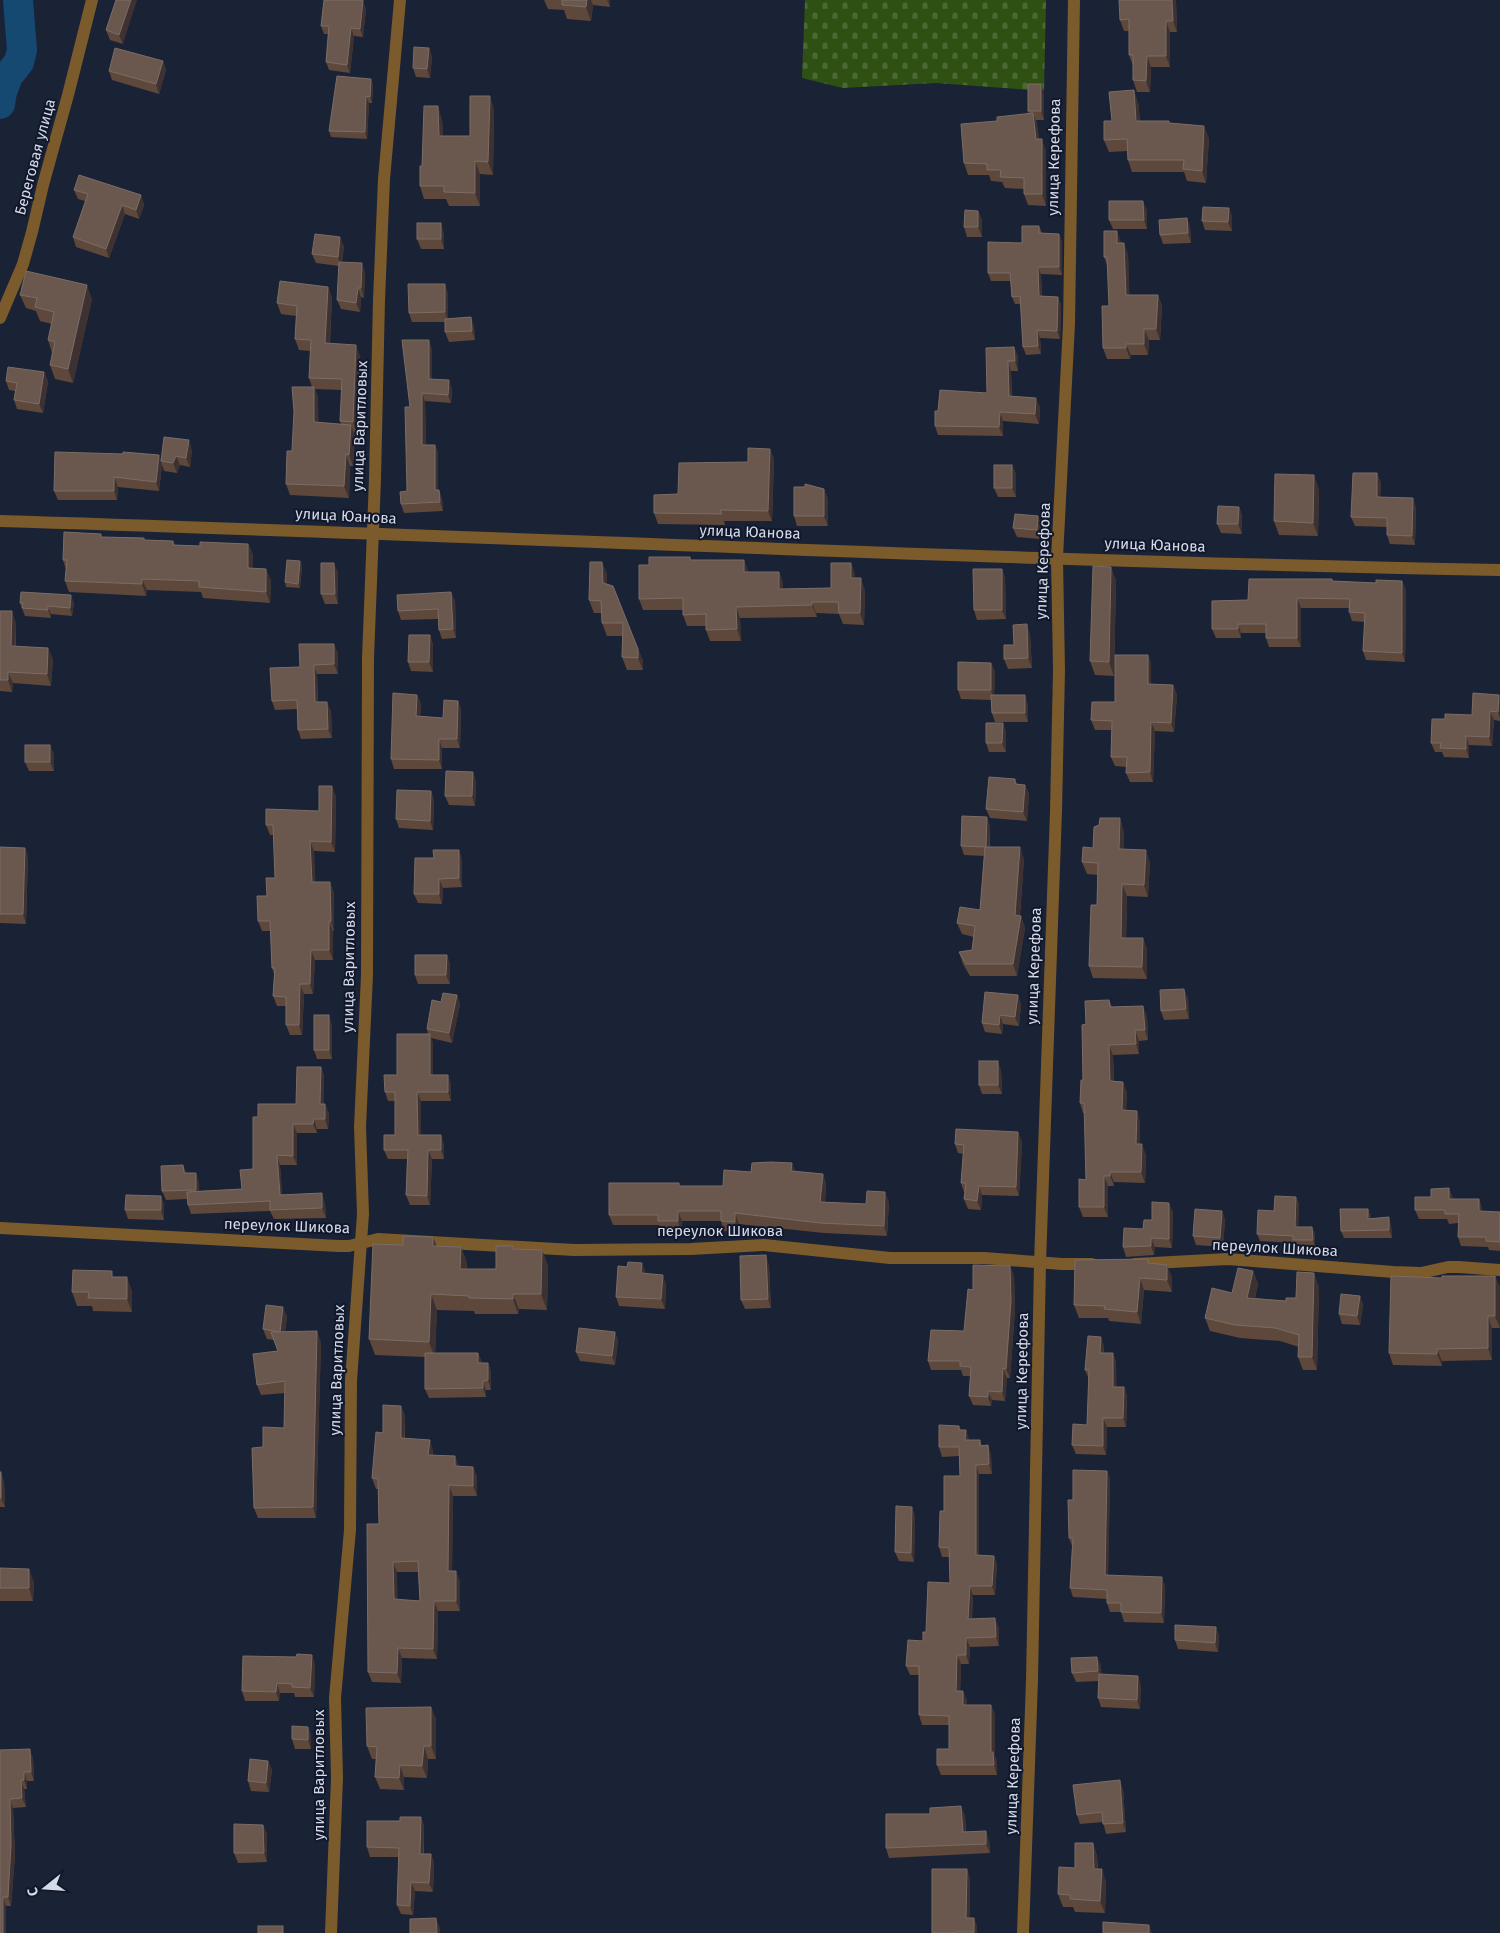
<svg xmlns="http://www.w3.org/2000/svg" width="1500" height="1933" viewBox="0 0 1500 1933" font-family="'Fira Sans',sans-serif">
	<defs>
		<pattern id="cemetery-stones" width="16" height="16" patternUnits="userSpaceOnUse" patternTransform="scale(1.25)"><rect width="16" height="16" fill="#2e5113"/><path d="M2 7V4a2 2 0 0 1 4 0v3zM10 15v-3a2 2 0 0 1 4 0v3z" fill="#4b6935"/></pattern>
	</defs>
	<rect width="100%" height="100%" fill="#1a2236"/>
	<path fill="url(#cemetery-stones)" d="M805 0H1046L1044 91 936 83 843 88 802 78Z"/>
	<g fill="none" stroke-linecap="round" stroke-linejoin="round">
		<path stroke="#164972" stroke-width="30" d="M0 104 2 92 8 76 19 62 22 50 18 0"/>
		<g stroke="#7b5a2c" stroke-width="12">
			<path d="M0 318 23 264 32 232 43 185 68 95 92 0"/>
			<path d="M0 521C500 536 1000 561 1500 570"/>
			<path d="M0 1228 339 1246H349L378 1239 574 1250 691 1249 764 1245 890 1258H984L1062 1264H1092"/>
			<path d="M1135 1264 1228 1259 1393 1272 1421 1273 1448 1267H1459L1500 1270"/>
			<path d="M331 1933 337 1778 335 1698 350 1530 351 1381 363 1214 360 1127 367 975 368 658 375 479 379 300 384 179 400 0"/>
			<path d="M1023 1933 1032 1680 1040 1263 1056 811 1059 670 1057 558 1069 324 1074 0"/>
		</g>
	</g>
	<g fill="#5d483b" fill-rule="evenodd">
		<path d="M116 0 123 44 110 40 106 30Z"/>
		<path d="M544 0H610V7L593 5 591 21 567 19 564 10 548 9Z"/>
		<path d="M1176 0 1177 32H1170V67H1151L1150 92H1137L1133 80V66L1129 55V31H1124L1120 20Z"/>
		<path d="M366 9 363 37 354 36 350 73 329 70 326 62 328 34H324L321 26Z"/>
		<path d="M429 48 432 57 430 78 416 77 413 68Z"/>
		<path d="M163 61 166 70 159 94 112 80 109 71Z"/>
		<path d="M371 79 373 85 372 103H369L367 139 331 137 329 131Z"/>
		<path d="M1044 94V120H1036L1037 125 1039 139 1046 151V206L1028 205 1024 194V189L1005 188 1002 182 991 181 989 175H968L964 163 997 121 1029 114 1028 111Z"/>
		<path d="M1138 102 1140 121 1170 123 1209 138 1206 183 1187 181 1184 172H1132L1128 160 1127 151 1109 152 1104 140 1112 121Z"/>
		<path d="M494 109 493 175 480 174V206H449L446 199H424L420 186 422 166 442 119 443 136H470Z"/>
		<path d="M74 190 141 195 144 205 139 219 125 214 109 258 76 247 73 237 85 201 78 199Z"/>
		<path d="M1229 208 1232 217V231L1205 230 1202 221Z"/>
		<path d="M1147 210V229H1113L1109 220Z"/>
		<path d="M978 211 982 220V237H967L964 227Z"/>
		<path d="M1187 218 1190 227 1191 243 1163 244 1160 235Z"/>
		<path d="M1039 226 1042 233 1059 234 1062 242V275L1041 274 1042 296 1058 297 1061 305 1060 339 1040 338 1041 354 1026 355 1023 347 1021 304H1015L1012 297 1011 281H991L988 273Z"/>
		<path d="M444 233V249H421L417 239Z"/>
		<path d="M1121 242 1128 254 1129 295H1158L1162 306 1160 340H1149L1148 355H1131L1130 359H1107L1103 348 1109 306 1108 268 1104 257Z"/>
		<path d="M344 246 342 262 365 272 364 298 361 297 360 312 341 309 337 300 339 266 316 263 312 254Z"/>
		<path d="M328 287 332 298 330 343 360 356 357 433 354 432 355 436 353 466H350L349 498 290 495 286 484 292 451 312 387 309 378 310 351 299 350 295 339 296 316 281 314 277 303ZM315 389 342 390 340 421 341 424 318 422V398Z"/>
		<path d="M448 293V319L471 317 474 327 475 340 449 342 445 332V322H412L409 313Z"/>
		<path d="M20 295 92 299 73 383 55 379 50 365 52 353 48 340 52 324 40 321 36 311 26 308Z"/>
		<path d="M1014 347 1018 357V371H1011L1012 396 1040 407 1039 424 1003 421V436L938 435 935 426 938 411 987 393Z"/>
		<path d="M432 349V379L452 389 451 403 425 401 426 445H435L438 453V490H439L442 499 443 511 404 513 401 504 407 491 410 407Z"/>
		<path d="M44 372 48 382 43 413 17 409 14 400 15 391 9 390 6 381Z"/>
		<path d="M770 449 774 459 772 521H724L725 525 658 524 654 513 678 494 748 462Z"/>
		<path d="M192 450 190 467 180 465 177 473 164 471 162 465 159 491 118 487 117 500H58L54 491 159 455 161 461Z"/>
		<path d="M1012 465 1016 474V497H998L994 488Z"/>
		<path d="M1377 473 1381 483 1380 497 1416 507 1415 545 1390 544 1387 535V527L1355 526 1351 517Z"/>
		<path d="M1319 489 1318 536 1279 535 1274 521Z"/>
		<path d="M828 498V526H797L794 516Z"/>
		<path d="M1239 507 1242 516V534L1221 533 1217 524Z"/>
		<path d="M1038 516 1041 525 1040 539 1017 537 1013 528Z"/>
		<path d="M102 537 144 538 145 540 173 541 175 545 200 546 248 544 253 555 252 568 266 569 271 581 270 603 203 598 201 592 147 590 146 596 69 592 65 581 66 570 63 560Z"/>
		<path d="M690 557 691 560H744L748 572H779L783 583V589L831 588 851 563 855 575V578L865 590 864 625 843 624 839 614 816 613 817 617 740 618 741 641H710L706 630V626H687L683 615V610H643L639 599 649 565Z"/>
		<path d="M300 561 302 566 300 588 286 587 285 582Z"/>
		<path d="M602 562 607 575V584L638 649 643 661V670H627L622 657V636H607L602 623V613H594L589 600Z"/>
		<path d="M1111 567 1116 581 1114 676 1095 675 1090 661Z"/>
		<path d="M1002 569 1005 578 1006 619 977 620 974 610Z"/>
		<path d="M338 572V604H325L321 594Z"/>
		<path d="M1333 581 1376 583 1402 581 1406 590 1405 662 1366 660 1363 651 1365 622 1352 621 1349 612V608H1301V647H1269L1266 638V633H1241V638H1216L1212 629 1248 600Z"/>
		<path d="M451 592 455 601 456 638 442 639 439 630 438 619 401 620 398 611Z"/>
		<path d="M20 603H74L72 616 51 614V618L25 616Z"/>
		<path d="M0 611 16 623V646L48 648 53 660 51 686 13 683 12 692 0 691Z"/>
		<path d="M1030 634 1032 668 1008 669 1004 659 1014 645Z"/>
		<path d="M430 635 433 645V672L411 671 408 662Z"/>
		<path d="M338 653V674H317L318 702 331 711 332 738 301 739 298 730 297 709 275 710 272 701 300 667Z"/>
		<path d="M1148 655 1151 664V684L1173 685 1177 695 1174 732 1155 731 1153 782H1130L1126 773 1127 767 1115 766 1111 757 1112 730H1095L1091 720 1115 702Z"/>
		<path d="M991 663 995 672 994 695 1028 704V722H995L992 713 991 700 961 699 958 690Z"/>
		<path d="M417 695 421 704 420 716 443 718 458 701 461 710 460 748H442V769H394L391 759Z"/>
		<path d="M1500 698V721L1494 720 1492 746 1469 745V758L1444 757 1442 752H1435L1431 743 1445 719 1472 715Z"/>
		<path d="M1003 723 1006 732V752H989L986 743Z"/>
		<path d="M54 754V771H29L25 762Z"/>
		<path d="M1015 779 1017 784 1025 785 1029 794 1027 821 990 818 986 809Z"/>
		<path d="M476 781 475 806 449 805 445 796Z"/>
		<path d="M431 791 434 801 433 830 399 828 396 819Z"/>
		<path d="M336 796 335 852 314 851 315 882 334 892V931H333V960H315L313 994H304L302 1035H290L286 1025V1006H277L273 996 274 974 272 968 271 931H262L258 921 267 896 275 878 274 835H270L266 825 319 811Z"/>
		<path d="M990 826V847L1024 859 1020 916H1021L1025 928 1017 976H970L963 964 959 952 972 950 974 937 962 934 957 923 980 910 984 856 964 855 961 846Z"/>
		<path d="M1124 831V849L1150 862 1148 897 1127 896 1126 938H1143L1147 950V979L1093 978 1089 966 1097 905 1098 875 1087 874 1082 862Z"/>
		<path d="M0 847 25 848 28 857 26 924 0 923Z"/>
		<path d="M462 859V887L443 888 442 904 418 903 414 894Z"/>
		<path d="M447 955 450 965V984H418L415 975Z"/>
		<path d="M457 995 460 1004 452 1043 431 1038 433 1043V1075L451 1084V1101H421V1135L444 1144V1159H432L430 1205H410L406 1195 407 1159H388L384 1150 395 1135V1101H388L385 1092 428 1034 427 1029 441 1002Z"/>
		<path d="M1018 995 1021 1005 1019 1026 1003 1024 1002 1034 985 1032 982 1023Z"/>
		<path d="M1188 998 1189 1019 1164 1020 1161 1011Z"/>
		<path d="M1109 1000 1112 1007 1147 1016 1148 1040 1139 1041V1054L1113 1055 1114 1081 1127 1092 1126 1110 1140 1121V1144L1146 1155 1145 1183 1114 1182V1186H1108V1217H1083L1079 1207 1086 1180 1085 1113H1083L1080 1103 1083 1080 1086 1024Z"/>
		<path d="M332 1025V1059H317L314 1050Z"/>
		<path d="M321 1067 324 1076V1104H325L329 1114 328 1129H317V1133H297V1165H280L282 1195 325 1203 326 1218 274 1219 270 1211 191 1214 188 1205 187 1199 166 1200 162 1191 183 1165 186 1173 199 1182V1191L242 1189 253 1169 258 1117 296 1104Z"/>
		<path d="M1001 1070 1002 1094H982L979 1085Z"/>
		<path d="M1022 1142 1019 1196 982 1195 981 1210 968 1209 964 1199 965 1192H964L961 1183 963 1154 958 1153 955 1144Z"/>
		<path d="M795 1171 823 1174 826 1184 825 1202 866 1204 889 1202 887 1236 824 1233 739 1224 738 1232 724 1231 721 1221H682L681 1232 661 1231 659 1225H613L609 1215 680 1186H723L751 1172Z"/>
		<path d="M1449 1188 1453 1199H1479L1482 1208V1212H1500V1251L1489 1250 1488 1247 1461 1246 1458 1237V1223L1449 1224 1447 1219H1419L1415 1210 1431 1197Z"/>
		<path d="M161 1196 164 1205V1220L128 1219 125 1210Z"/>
		<path d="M1296 1197 1299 1204 1298 1227H1312L1315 1234V1247H1296L1294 1243 1260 1241 1257 1234 1274 1211Z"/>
		<path d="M1368 1209 1371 1218 1391 1225 1392 1238H1344L1341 1231Z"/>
		<path d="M1222 1211 1225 1220 1223 1247 1196 1245 1193 1236Z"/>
		<path d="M1173 1212 1172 1248 1155 1247 1154 1255 1126 1257 1123 1247 1152 1220Z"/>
		<path d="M433 1237 436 1246 461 1247 467 1263V1269H496L513 1246 515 1249 542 1250 548 1266 547 1310 519 1309 518 1314H475L474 1311 437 1310 435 1353H478L482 1363H488L491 1372V1390H486V1397L429 1398 425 1389V1357L375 1355 369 1339Z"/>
		<path d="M1150 1263 1172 1277V1292L1144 1290 1141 1324 1109 1321 1108 1318H1079L1074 1305Z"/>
		<path d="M769 1265 771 1308 745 1309 741 1300Z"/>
		<path d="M1253 1271 1258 1284 1255 1298 1286 1301 1296 1298 1319 1286 1317 1370H1303L1298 1357 1299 1347 1280 1341 1240 1338 1210 1331 1205 1318 1232 1293Z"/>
		<path d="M646 1273 666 1284 665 1309 619 1306 616 1297Z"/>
		<path d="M1014 1275 1015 1310 1010 1378H1007L1005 1401 992 1400 991 1406 973 1405 969 1396 971 1376H963L961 1370H931L928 1361 964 1331 973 1290Z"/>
		<path d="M1495 1276 1500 1288V1328H1492V1360L1442 1361V1366L1393 1365 1389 1353 1442 1278Z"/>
		<path d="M132 1291V1312L93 1311 92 1306H77L72 1292Z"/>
		<path d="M1360 1296 1363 1305 1360 1325 1342 1324 1339 1314Z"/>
		<path d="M287 1316 285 1332 321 1342 316 1518H258L254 1508 263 1447 284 1428 285 1393 261 1395 257 1385 278 1351 274 1340 267 1339 263 1329Z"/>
		<path d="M615 1332 618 1341 615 1365 580 1361 576 1352Z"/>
		<path d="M1104 1346V1353H1113L1116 1362V1387H1124L1127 1396 1126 1427H1107L1106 1455 1076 1454 1072 1445 1087 1425 1089 1379 1085 1370Z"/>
		<path d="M401 1406 405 1416V1438L433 1450V1455L459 1466 473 1467 477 1477V1496H453L452 1571 460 1581V1611H438L437 1659 402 1658 401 1683 372 1682 368 1672 379 1524 378 1489H376L372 1478 383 1433ZM397 1572H418L420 1601 397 1600Z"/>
		<path d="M959 1426 961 1430H966L969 1440H980L982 1446 988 1445 991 1455 992 1474H979V1555L994 1556 997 1565 995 1595H973L972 1619 999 1628V1646L970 1647 969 1664H961L960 1691 967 1700V1705H991L995 1715V1756L997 1761V1775H941L937 1765 949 1749V1725H922L919 1715V1675H910L906 1666 923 1641 926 1632 950 1583 949 1557H942L939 1547 944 1511 960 1476 959 1456 942 1457 939 1447Z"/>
		<path d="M1107 1471 1110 1480 1108 1575 1165 1586 1164 1623 1124 1622 1121 1612H1110L1107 1603V1599L1073 1597 1070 1588 1072 1546 1069 1538 1073 1500Z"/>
		<path d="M0 1472 4 1481 5 1507H0Z"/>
		<path d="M915 1516 914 1562 899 1561 895 1552Z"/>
		<path d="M0 1568 34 1582 33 1601H0Z"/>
		<path d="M1216 1627 1219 1636 1218 1652 1178 1649 1175 1640Z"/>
		<path d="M296 1657 315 1664 314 1697H295L294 1693H280L279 1701H245L242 1691Z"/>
		<path d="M1097 1657 1101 1666V1674L1141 1685 1140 1709 1101 1707 1098 1698 1099 1681 1076 1682 1072 1673Z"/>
		<path d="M431 1707 436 1720V1759H428L427 1778 404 1777V1790L380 1789 375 1777 376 1759H372L367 1746Z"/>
		<path d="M308 1727 311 1736V1749H295L292 1739Z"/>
		<path d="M0 1750 33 1758 34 1781H27V1789H24L26 1807 13 1808 15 1855 11 1906H6V1933H0Z"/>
		<path d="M268 1761 272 1770 269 1792 251 1791 248 1781Z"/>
		<path d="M1123 1789 1126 1832 1106 1834 1103 1822 1080 1824 1077 1815Z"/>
		<path d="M965 1815 966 1832 989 1840 990 1853 889 1858 886 1848Z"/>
		<path d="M421 1817 424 1826V1854H431L434 1863 433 1892 415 1891 413 1915 401 1914 397 1905 399 1857H370L367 1847 400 1821Z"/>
		<path d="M263 1825 267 1834V1862L238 1863 234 1853Z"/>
		<path d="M1093 1843 1097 1856 1098 1869 1106 1882 1105 1913 1075 1912 1073 1907H1063L1058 1894Z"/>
		<path d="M970 1878V1918H974L977 1927V1933H932Z"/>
	</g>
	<g fill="#3d3231">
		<path d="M131 0H137L123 44 119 35Z"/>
		<path d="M363 0 366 9 363 37 360 29Z"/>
		<path d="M587 0H591L593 5 591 21 586 7Z"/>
		<path d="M607 0H610V7Z"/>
		<path d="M1172 0H1176L1177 32 1173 21Z"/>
		<path d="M1166 21 1170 32V67L1166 56Z"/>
		<path d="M351 28 354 36 350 73 347 65Z"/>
		<path d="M429 48 432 57 430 78 427 69Z"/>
		<path d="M1147 56 1151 67 1150 92 1146 81Z"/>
		<path d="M163 61 166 70 159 94 156 84Z"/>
		<path d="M371 79 373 85 372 103 370 97Z"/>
		<path d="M1041 84 1044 94V120L1041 111Z"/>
		<path d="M1134 90 1138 102 1141 133 1136 121Z"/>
		<path d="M366 96 369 103 367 139 365 132Z"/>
		<path d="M490 96 494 109 493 175 488 162Z"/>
		<path d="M438 106 442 119 444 149 439 136Z"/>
		<path d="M1033 113 1037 125 1041 150 1036 139Z"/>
		<path d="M1204 126 1209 138 1206 183 1202 171Z"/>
		<path d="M1042 139 1046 151V206L1042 194Z"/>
		<path d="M475 161 480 174V206L475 193Z"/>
		<path d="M141 195 144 205 139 219 136 210Z"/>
		<path d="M1143 201 1147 210V229L1144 220Z"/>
		<path d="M122 205 125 214 109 258 106 249Z"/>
		<path d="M1229 208 1232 217V231L1228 222Z"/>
		<path d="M978 211 982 220V237L978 227Z"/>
		<path d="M1187 218 1190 227 1191 243 1188 233Z"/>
		<path d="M441 223 444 233V249L441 239Z"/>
		<path d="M1117 231 1121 242V254L1117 243Z"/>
		<path d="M1059 234 1062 242V275L1059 267Z"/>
		<path d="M340 237 344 246 341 267 338 257Z"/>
		<path d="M1124 243 1128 254 1130 307 1126 295Z"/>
		<path d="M362 263 365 272 364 298 361 288Z"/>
		<path d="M1038 267 1041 274 1042 304 1039 296Z"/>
		<path d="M445 284 448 293V322L445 312Z"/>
		<path d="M87 285 92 299 73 383 68 369Z"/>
		<path d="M328 287 332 298 329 354 325 343Z"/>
		<path d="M358 288 361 297 360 312 356 303Z"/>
		<path d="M1158 295 1162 306 1160 340 1156 329Z"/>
		<path d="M1058 297 1061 305 1060 339 1057 331Z"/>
		<path d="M471 317 474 327 475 340 472 331Z"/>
		<path d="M1144 329 1149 340 1148 355 1144 344Z"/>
		<path d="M1037 330 1040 338 1041 354 1038 346Z"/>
		<path d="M429 340 432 349V388L429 379Z"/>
		<path d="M1126 344 1131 355 1130 359 1126 348Z"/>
		<path d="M356 345 360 356 357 433 353 422Z"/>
		<path d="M1014 347 1018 357V371L1015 361Z"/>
		<path d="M1008 361 1011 371 1012 405 1009 396Z"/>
		<path d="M44 372 48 382 43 413 39 404Z"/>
		<path d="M449 380 452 389 451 403 448 395Z"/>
		<path d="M314 387 318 398 319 433 314 422Z"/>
		<path d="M422 393 425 401 426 454 422 445Z"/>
		<path d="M1036 398 1040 407 1039 424 1035 414Z"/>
		<path d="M1000 412 1003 421V436L999 427Z"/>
		<path d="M351 425 355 436 353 466 349 455Z"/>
		<path d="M189 440 192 450 190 467 186 458Z"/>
		<path d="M435 445 438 453V499L435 490Z"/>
		<path d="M770 449 774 459 772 521 768 511Z"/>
		<path d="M346 454 350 466 349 498 344 486Z"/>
		<path d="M159 455 162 465 159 491 156 482Z"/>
		<path d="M176 456 180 465 177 473 173 463Z"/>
		<path d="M1012 465 1016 474V497L1012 488Z"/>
		<path d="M1377 473 1381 483 1380 507 1377 497Z"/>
		<path d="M1314 475 1319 489 1318 536 1313 523Z"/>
		<path d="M114 477 118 487 117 500 114 491Z"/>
		<path d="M824 489 828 498V526L824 516Z"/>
		<path d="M439 490 442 499 443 511 440 502Z"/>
		<path d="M1413 498 1416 507 1415 545 1412 536Z"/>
		<path d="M1239 507 1242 516V534L1238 524Z"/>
		<path d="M1038 516 1041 525 1040 539 1037 530Z"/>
		<path d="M248 544 253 555 252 580 248 568Z"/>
		<path d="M744 560 748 571V584L744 572Z"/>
		<path d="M300 561 302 566 300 588 298 584Z"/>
		<path d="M602 562 607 575V596L603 583Z"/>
		<path d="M334 563 338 572V604L335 594Z"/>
		<path d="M851 563 855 575V590L851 578Z"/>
		<path d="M1111 567 1116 581 1114 676 1109 662Z"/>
		<path d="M266 569 271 581 270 603 266 592Z"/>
		<path d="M1002 569 1005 578 1006 619 1002 610Z"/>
		<path d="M779 572 783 583V600L779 589Z"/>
		<path d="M861 578 865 590 864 625 860 613Z"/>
		<path d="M142 579 147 590 146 596 142 584Z"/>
		<path d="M1402 581 1406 590 1405 662 1402 653Z"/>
		<path d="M451 592 455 601 456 638 453 629Z"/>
		<path d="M71 595 74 603 72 616 70 608Z"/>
		<path d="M1297 598 1301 608V647L1297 638Z"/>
		<path d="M812 602 816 613 817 617 812 605Z"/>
		<path d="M48 606 51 614V618L48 610Z"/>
		<path d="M736 607 740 618 741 641 737 629Z"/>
		<path d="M12 611 16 623 15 657 11 646Z"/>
		<path d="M1027 624 1030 634 1032 668 1028 658Z"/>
		<path d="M1238 624 1241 633V638L1238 629Z"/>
		<path d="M430 635 433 645V672L429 662Z"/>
		<path d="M334 644 338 653V674L334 664Z"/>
		<path d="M48 648 53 660 51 686 47 674Z"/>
		<path d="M638 649 643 661V670L638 658Z"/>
		<path d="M1148 655 1151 664V693L1148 684Z"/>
		<path d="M991 663 995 672 994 700 991 690Z"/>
		<path d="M314 665 317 674 318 711 315 702Z"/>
		<path d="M8 672 13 683 12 692 8 680Z"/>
		<path d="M1173 685 1177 695 1174 732 1171 723Z"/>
		<path d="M417 695 421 704 420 725 416 716Z"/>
		<path d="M1025 695 1028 704V722L1025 713Z"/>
		<path d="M1499 695 1500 698V718L1498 712Z"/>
		<path d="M458 701 461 710 460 748 457 739Z"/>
		<path d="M327 702 331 711 332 738 328 729Z"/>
		<path d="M1490 711 1494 720 1492 746 1489 737Z"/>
		<path d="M1151 722 1155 731 1153 782 1150 772Z"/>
		<path d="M1003 723 1006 732V752L1002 743Z"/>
		<path d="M1466 736 1469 745V758L1466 749Z"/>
		<path d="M439 739 442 748V769L439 760Z"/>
		<path d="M50 745 54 754V771L50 762Z"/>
		<path d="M473 772 476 781 475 806 472 796Z"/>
		<path d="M1025 785 1029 794 1027 821 1023 812Z"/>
		<path d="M332 786 336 796 335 852 331 842Z"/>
		<path d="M431 791 434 801 433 830 430 821Z"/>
		<path d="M987 817 990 826 989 856 986 847Z"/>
		<path d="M1120 818 1124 831V861L1119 849Z"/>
		<path d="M310 841 314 851 316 892 312 882Z"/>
		<path d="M1020 847 1024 859 1019 925 1021 916 1025 928 1017 976 1013 964 1015 915Z"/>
		<path d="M25 848 28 857 26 924 23 914Z"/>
		<path d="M459 850 462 859V887L459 878Z"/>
		<path d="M1146 850 1150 862 1148 897 1144 885Z"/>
		<path d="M439 879 443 888 442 904 439 894Z"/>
		<path d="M330 882 334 892V931L331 921Z"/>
		<path d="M1122 884 1127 896 1126 950 1121 938Z"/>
		<path d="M329 921 333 931V960L329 950Z"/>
		<path d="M1143 938 1147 950V979L1142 967Z"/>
		<path d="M311 950 315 960 313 994 310 984Z"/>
		<path d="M447 955 450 965V984L446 975Z"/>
		<path d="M300 984 304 994 302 1035 299 1025Z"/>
		<path d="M1184 989 1188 998 1189 1019 1186 1009Z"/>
		<path d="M457 995 460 1004 452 1043 449 1033Z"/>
		<path d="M1018 995 1021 1005 1019 1026 1015 1017Z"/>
		<path d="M1143 1006 1147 1016 1148 1040 1145 1030Z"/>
		<path d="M329 1015 332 1025V1059L329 1050Z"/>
		<path d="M1000 1015 1003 1024 1002 1034 999 1025Z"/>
		<path d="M1135 1030 1139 1041V1054L1136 1044Z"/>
		<path d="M430 1034 433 1043V1084L430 1075Z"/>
		<path d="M1109 1045 1113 1055 1114 1091 1110 1081Z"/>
		<path d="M998 1061 1001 1070 1002 1094 998 1085Z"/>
		<path d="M321 1067 324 1076V1114L320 1104Z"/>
		<path d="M448 1075 451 1084V1101L448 1092Z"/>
		<path d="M1123 1082 1127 1092 1126 1121 1122 1110Z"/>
		<path d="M417 1092 421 1101V1144L418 1135Z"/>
		<path d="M325 1104 329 1114 328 1129 325 1119Z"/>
		<path d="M1137 1111 1140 1121V1154L1136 1144Z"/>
		<path d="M314 1119 317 1129V1133L313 1124Z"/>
		<path d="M293 1124 297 1133V1165L293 1156Z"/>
		<path d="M1018 1132 1022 1142 1019 1196 1016 1187Z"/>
		<path d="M441 1135 444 1144V1159L441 1150Z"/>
		<path d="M1142 1144 1146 1155 1145 1183 1141 1172Z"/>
		<path d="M428 1150 432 1159 430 1205 427 1196Z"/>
		<path d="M277 1155 280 1165 283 1204 280 1195Z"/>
		<path d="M792 1163 796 1173 791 1171Z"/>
		<path d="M1110 1172 1114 1182V1186L1110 1176Z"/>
		<path d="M196 1173 199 1182 200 1199 196 1190Z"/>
		<path d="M823 1174 826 1184 824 1212 820 1202Z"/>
		<path d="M1104 1176 1108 1186V1217L1104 1207Z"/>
		<path d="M979 1186 982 1195 981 1210 977 1201Z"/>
		<path d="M1449 1188 1453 1198V1208L1449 1199Z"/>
		<path d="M885 1192 889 1202 887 1236 884 1226Z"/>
		<path d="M322 1193 325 1203 326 1218 322 1208Z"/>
		<path d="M161 1196 164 1205V1220L161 1210Z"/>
		<path d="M1296 1197 1299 1204 1298 1234 1295 1227Z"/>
		<path d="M1479 1199 1482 1208V1221L1479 1211Z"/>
		<path d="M1169 1203 1173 1212 1172 1248 1169 1239Z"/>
		<path d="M1368 1209 1371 1216V1226L1368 1219Z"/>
		<path d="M678 1211 682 1221 681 1232 678 1221Z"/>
		<path d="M1222 1211 1225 1220 1223 1247 1220 1238Z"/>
		<path d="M735 1213 739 1224 738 1232 735 1222Z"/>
		<path d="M1389 1217 1391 1225 1392 1238 1389 1230Z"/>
		<path d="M1312 1227 1315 1234V1247L1313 1240Z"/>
		<path d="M433 1237 439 1253 433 1246Z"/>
		<path d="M1151 1238 1155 1247 1154 1255 1151 1246Z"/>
		<path d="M461 1247 467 1263 465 1284 460 1269Z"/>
		<path d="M542 1250 548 1266 547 1310 541 1294Z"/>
		<path d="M766 1255 769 1265 771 1308 768 1299Z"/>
		<path d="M642 1263 646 1273 645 1282 641 1273Z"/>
		<path d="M1167 1265 1172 1277V1292L1167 1280Z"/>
		<path d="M1010 1266 1014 1275 1015 1310 1010 1378 1006 1369Z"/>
		<path d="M1253 1271 1258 1284 1252 1310 1247 1298Z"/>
		<path d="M1314 1273 1319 1286 1317 1370 1312 1357Z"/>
		<path d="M663 1275 666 1284 665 1309 661 1299Z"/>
		<path d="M1495 1276 1500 1288V1328L1495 1316Z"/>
		<path d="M127 1277 132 1291V1312L127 1299Z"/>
		<path d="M1140 1278 1144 1290 1141 1324 1137 1312Z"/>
		<path d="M431 1294 437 1310 435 1358 429 1342Z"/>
		<path d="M513 1294 519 1309 518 1314 513 1299Z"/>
		<path d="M1360 1296 1363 1305 1360 1325 1357 1316Z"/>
		<path d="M283 1307 287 1316 284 1341 280 1332Z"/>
		<path d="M1488 1316 1492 1328V1360L1488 1348Z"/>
		<path d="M317 1331 321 1342 316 1518 313 1507Z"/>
		<path d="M615 1332 618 1341 615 1365 612 1356Z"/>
		<path d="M1101 1337 1104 1346 1103 1362 1100 1353Z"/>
		<path d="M1437 1349 1442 1361V1366L1437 1354Z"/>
		<path d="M478 1353 482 1362V1372L478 1363Z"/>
		<path d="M1113 1353 1116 1362 1117 1396 1113 1387Z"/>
		<path d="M488 1363 491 1372V1390L488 1380Z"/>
		<path d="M1003 1368 1007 1378 1005 1401 1002 1392Z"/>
		<path d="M483 1381 486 1390V1397L483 1388Z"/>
		<path d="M1124 1387 1127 1396 1126 1427 1123 1418Z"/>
		<path d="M988 1391 992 1400 991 1406 988 1397Z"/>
		<path d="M401 1406 405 1416 404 1449 401 1438Z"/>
		<path d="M1103 1418 1107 1427 1106 1455 1103 1446Z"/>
		<path d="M966 1430 969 1439V1450L965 1440Z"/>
		<path d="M430 1440 433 1450 432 1466 428 1455Z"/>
		<path d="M988 1445 991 1455 992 1474 989 1464Z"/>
		<path d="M455 1456 459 1466H455Z"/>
		<path d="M976 1465 979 1474V1564L976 1555Z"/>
		<path d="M473 1467 477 1477V1496L473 1486Z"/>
		<path d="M1107 1471 1110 1480 1108 1584 1105 1575Z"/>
		<path d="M1 1472 4 1481 5 1507 1 1498Z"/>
		<path d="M449 1485 453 1496 452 1581 448 1571Z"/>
		<path d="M912 1507 915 1516 914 1562 911 1553Z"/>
		<path d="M994 1556 997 1565 995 1595 992 1586Z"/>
		<path d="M393 1562 397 1572 398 1610 394 1599Z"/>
		<path d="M29 1569 34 1582 33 1601 29 1588Z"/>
		<path d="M456 1571 460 1581V1611L456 1601Z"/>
		<path d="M1162 1577 1165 1586 1164 1623 1161 1613Z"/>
		<path d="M970 1586 973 1595 971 1628 968 1619Z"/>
		<path d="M434 1601 438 1611 437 1659 433 1649Z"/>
		<path d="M995 1618 999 1628V1646L996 1637Z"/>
		<path d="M1216 1627 1219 1636 1218 1652 1215 1643Z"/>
		<path d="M966 1638 970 1647 969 1664 966 1655Z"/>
		<path d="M398 1648 402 1658 401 1683 397 1673Z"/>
		<path d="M312 1655 315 1664 314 1697 310 1688Z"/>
		<path d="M957 1655 961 1664 960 1700 956 1691Z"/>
		<path d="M1097 1657 1101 1666 1102 1681 1098 1671Z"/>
		<path d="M1138 1676 1141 1685 1140 1709 1137 1700Z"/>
		<path d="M277 1683 280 1693 279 1701 276 1692Z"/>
		<path d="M963 1691 967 1700V1714L963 1705Z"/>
		<path d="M991 1705 995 1715V1756L997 1761V1775L994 1765 991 1752Z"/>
		<path d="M431 1707 436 1720V1759L431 1746Z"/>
		<path d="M308 1727 311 1736V1749L308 1740Z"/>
		<path d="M424 1746 428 1759 427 1778 422 1766Z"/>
		<path d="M30 1749 33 1758 34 1781 31 1772Z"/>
		<path d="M268 1761 272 1770 269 1792 266 1783Z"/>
		<path d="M400 1765 404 1777V1790L399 1778Z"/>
		<path d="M24 1772 27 1781V1789L24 1780Z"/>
		<path d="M21 1780 24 1789 26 1807 22 1798Z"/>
		<path d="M1120 1780 1123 1789 1126 1832 1123 1823Z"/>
		<path d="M10 1799 13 1808 15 1855 11 1906 8 1897Z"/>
		<path d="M961 1806 965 1815 966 1841 963 1832Z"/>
		<path d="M421 1817 424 1826 423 1863 420 1854Z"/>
		<path d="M263 1825 267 1834V1862L264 1853Z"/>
		<path d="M986 1831 989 1840 990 1853 986 1844Z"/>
		<path d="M1093 1843 1097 1856 1098 1882 1094 1869Z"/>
		<path d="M431 1854 434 1863 433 1892 429 1883Z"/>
		<path d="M967 1869 970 1878V1927L966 1918Z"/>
		<path d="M1102 1869 1106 1882 1105 1913 1100 1901Z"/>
		<path d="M411 1882 415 1891 413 1915 410 1906Z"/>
		<path d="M3 1897 6 1906V1933H3Z"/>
		<path d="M436 1918 440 1928V1933H437Z"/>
		<path d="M974 1918 977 1927V1933H975L974 1932Z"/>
		<path d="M1149 1925 1152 1933H1149Z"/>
	</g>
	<g fill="#6a584e" stroke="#7b6c66" fill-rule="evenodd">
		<path d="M116 0H131L119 35 106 30Z"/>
		<path d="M324 0H363L360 29 351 28 347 65 326 62 329 26H321Z"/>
		<path d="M562 0H587L586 7 562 5Z"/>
		<path d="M1119 0H1172L1173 21H1166V56H1147L1146 81 1133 80V55H1129V19L1120 20Z"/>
		<path d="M414 47 429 48 427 69 413 68Z"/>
		<path d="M115 48 163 61 156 84 109 71Z"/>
		<path d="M337 76 371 79 370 97 366 96 365 132 329 131Z"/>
		<rect x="1028" y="84" width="13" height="27"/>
		<path d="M1134 90 1136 121H1169V123L1204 126 1202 171 1183 169 1184 160H1128L1127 139 1104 140V121H1112L1109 92Z"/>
		<path d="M470 96H490L488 162 475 161V193L444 192V186H420V166H422L424 106H438L439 136H470Z"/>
		<path d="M1033 113 1036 139H1042V194H1024V178L1000 177 1001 170H987V164L964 163 961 124 997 121V117Z"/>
		<path d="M79 175 141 195 136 210 122 205 106 249 73 237 88 194 74 190Z"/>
		<path d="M1109 201H1143L1144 220H1109Z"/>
		<path d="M1203 207 1229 208 1228 222 1202 221Z"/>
		<path d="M965 210 978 211V227H964Z"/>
		<path d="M1187 218 1188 233 1160 235 1159 220Z"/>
		<rect x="417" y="223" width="24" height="16"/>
		<path d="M1022 226H1039V233L1059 234V267H1038L1039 296 1058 297 1057 331 1037 330 1038 346 1023 347 1020 296 1012 297 1010 273H988V242L1022 243Z"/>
		<path d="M1104 231H1117V243H1124L1126 295H1158L1156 329H1144V344H1126V348H1103L1102 306H1109L1107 257H1104Z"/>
		<path d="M315 234 340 237 338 257 312 254Z"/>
		<path d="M339 262 362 263 361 288H358L356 303 337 300Z"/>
		<path d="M26 271 87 285 68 369 50 365 55 342 48 340 54 312 35 307 37 298 20 295Z"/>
		<path d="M280 281 328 287 325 343 356 345 353 422 340 421 342 379 309 378 311 340 295 339 297 306 277 303Z"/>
		<path d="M408 284H445V312L409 313Z"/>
		<path d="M471 317 472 331 445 332V319Z"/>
		<path d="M402 340H429V379L449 380 448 395 422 393V445H435V490H439L440 502 401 504 400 492 407 491 405 407H410Z"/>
		<path d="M1014 347 1015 361H1008L1009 396 1036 398 1035 414 1000 412 999 427 935 426V411H938L940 390 987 393 986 348Z"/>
		<path d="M8 367 44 372 39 404 14 400 17 383 6 381Z"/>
		<path d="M292 387H314V422L351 425 349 455 346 454 344 486 286 484 287 451H292L294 411Z"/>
		<path d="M164 437 189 440 186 458 176 456 173 463 161 461Z"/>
		<path d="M748 448 770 449 768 511 720 510 722 514 654 513V495L678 494 679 463 748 462Z"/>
		<path d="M55 452 123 454V452L159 455 156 482 114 477V491H54Z"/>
		<rect x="994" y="465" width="18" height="23"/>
		<path d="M1353 473H1377V497L1413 498 1412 536 1387 535V518L1351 517Z"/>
		<path d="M1275 474 1314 475 1313 523 1274 521Z"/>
		<path d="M805 484 824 489V516H794V487H805Z"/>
		<path d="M1218 506 1239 507 1238 524H1217Z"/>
		<path d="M1015 514 1038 516 1037 530 1013 528Z"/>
		<path d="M64 532 101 534V537L144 538V540L173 541V545L200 546V542L248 544V568L266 569V592L199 587V581L142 579V584L65 581 67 560H63Z"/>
		<path d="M649 557H690V560H744V572H779V589L831 588V563H851V578H861L860 613H839L838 602H812V605L736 607 737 629 706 630V614L683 615V598L639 599V565H649Z"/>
		<path d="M287 560 300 561 298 584 285 582Z"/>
		<path d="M590 562H602L603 583 613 586 638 649V658L622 657 623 623H602L601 601 589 600Z"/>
		<path d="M321 563H334L335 594H321Z"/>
		<path d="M1093 566 1111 567 1109 662 1090 661Z"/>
		<path d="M973 569H1002V610H974Z"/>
		<path d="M1249 579H1332V581L1376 583V580L1402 581V653L1363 651 1365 613 1349 612 1350 599 1297 598V638H1266V624H1238V629H1212V601L1248 600Z"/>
		<path d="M21 592 71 595 70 608 48 606V610L22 608 23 603H20Z"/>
		<path d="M451 592 453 629 439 630 438 609 398 611 397 595Z"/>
		<path d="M0 611H12L11 646 48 648 47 674 8 672V680H0Z"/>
		<path d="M1027 624 1028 658 1004 659V645H1014L1013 625Z"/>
		<path d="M409 635H430L429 662H408Z"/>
		<path d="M299 644H334V664L314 665 315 702H327L328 729 298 730 297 700 272 701 270 668 300 667Z"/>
		<path d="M1115 655H1148V684L1173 685 1171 723 1151 722 1150 772 1126 773 1127 757H1111L1112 721 1091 720 1092 702H1115Z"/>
		<path d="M958 662 991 663V690H958Z"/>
		<path d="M393 693 417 695 416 716 443 718 444 700 458 701 457 739H439V760L391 759Z"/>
		<path d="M1473 693 1499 695 1498 712 1490 711 1489 737 1466 736V749L1440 748 1441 743H1431L1432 719H1445V714L1472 715Z"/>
		<path d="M991 695H1025V713H992Z"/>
		<path d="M986 723H1003L1002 743H986Z"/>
		<rect x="25" y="745" width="25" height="17"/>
		<path d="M446 771 473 772 472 796H445Z"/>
		<path d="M989 777 1015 779V784L1025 785 1023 812 986 809Z"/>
		<path d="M319 786H332L331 842 310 841 312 882H330L331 921H329V950H311L310 984H300L299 1025H286V997L273 996 275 968H272L270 921H258L257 896H267L266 878H275L273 825H266V809L319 811Z"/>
		<path d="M397 790 431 791 430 821 396 819Z"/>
		<path d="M962 816 987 817 986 847 961 846Z"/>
		<path d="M1100 818H1120L1119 849 1146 850 1144 885 1122 884 1121 938H1143L1142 967 1089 966 1091 905H1097L1098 863 1082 862 1083 847 1093 848 1094 827 1099 825Z"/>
		<path d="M0 847 25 848 23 914H0Z"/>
		<path d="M985 847H1020L1015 915 1021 916 1013 964H966L959 952 972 950 975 926 957 923 960 907 980 910Z"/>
		<path d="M433 850H459V878L439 879V894H414L415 858H434Z"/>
		<path d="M415 955H447L446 975H415Z"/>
		<path d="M1184 989 1186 1009 1161 1011 1160 990Z"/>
		<path d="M985 992 1018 995 1015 1017 1000 1015 999 1025 982 1023Z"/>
		<path d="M443 993 457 995 449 1033 427 1029 432 1000 441 1002Z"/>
		<path d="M1109 1000 1110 1007 1143 1006 1145 1030H1135L1136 1044 1109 1045 1110 1081 1123 1082 1122 1110 1137 1111 1136 1144H1142L1141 1172H1110V1176H1104V1207H1079V1179L1086 1180 1084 1103H1080L1081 1080H1083L1082 1025 1086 1024 1085 1001Z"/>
		<rect x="314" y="1015" width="15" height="35"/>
		<path d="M397 1034H430V1075H448V1092H417L418 1135H441V1150H428L427 1196 406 1195 408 1150H384V1135H395V1092H385L384 1075H397Z"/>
		<rect x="979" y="1061" width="19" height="24"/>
		<path d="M297 1067H321L320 1104H325V1119H314L313 1124H293V1156L277 1155 280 1195 322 1193V1208L270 1210V1201L188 1205 187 1192 242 1189 240 1170 253 1169V1117H258V1104H296Z"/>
		<path d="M956 1129 1018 1132 1016 1187 979 1186 977 1201 964 1199 966 1183H961L964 1145 955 1144Z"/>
		<path d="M771 1162 792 1163 791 1171 823 1174 820 1202 866 1204 867 1191 885 1192 884 1226 820 1223 735 1213V1222L721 1221V1211H678V1221H658V1215H609V1183H679V1186H723L724 1170 751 1172 752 1163Z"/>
		<path d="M183 1165 184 1173H196V1190L162 1191 161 1166Z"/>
		<path d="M1449 1188V1199H1479V1211L1500 1212V1242L1486 1241V1237H1458L1459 1214H1445V1210H1415V1197H1431V1189Z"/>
		<path d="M126 1195 161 1196V1210H125Z"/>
		<path d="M1275 1196 1296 1197 1295 1227H1312L1313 1240H1293V1236L1257 1234 1258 1210 1274 1211Z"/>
		<path d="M1152 1202 1169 1203V1239L1151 1238V1246L1123 1247 1124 1228 1143 1229 1144 1220H1152Z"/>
		<path d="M1195 1209 1222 1211 1220 1238 1193 1236Z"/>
		<path d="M1340 1209H1368V1219L1389 1217V1230L1341 1231Z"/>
		<path d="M403 1236 433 1237V1246L461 1247 460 1269H496V1246H513V1249L542 1250 541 1294H513V1299L469 1298V1296L431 1294 429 1342 369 1339 373 1244 403 1245Z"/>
		<path d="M766 1255 768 1299 741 1300 740 1256Z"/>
		<path d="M1148 1259V1263L1167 1265V1280L1140 1278 1137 1312 1104 1309 1105 1306 1074 1305 1075 1260Z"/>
		<path d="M628 1262 642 1263 641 1273 663 1275 661 1299 616 1297 618 1266 627 1267Z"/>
		<path d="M973 1265 1010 1266 1011 1301 1006 1369 1003 1368 1002 1392 988 1391V1397L969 1396 971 1367 960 1366V1361H928L931 1330 964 1331 968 1289 973 1290Z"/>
		<path d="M1238 1268 1253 1271 1247 1298 1286 1301V1298H1296L1297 1272 1314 1273 1312 1357H1298L1299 1335 1275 1328 1235 1325 1205 1318 1212 1288 1232 1293Z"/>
		<path d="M73 1270 112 1271V1277H127V1299L88 1298 89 1292H72Z"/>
		<path d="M1391 1276 1442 1278V1276H1495V1316H1488V1348L1437 1349V1354L1389 1353Z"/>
		<path d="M1341 1294 1360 1296 1357 1316 1339 1314Z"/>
		<path d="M266 1305 283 1307 280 1332 263 1329Z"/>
		<path d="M579 1328 615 1332 612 1356 576 1352Z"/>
		<path d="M317 1331 313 1507 254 1508 252 1448 263 1447V1427L284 1428 285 1381 257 1385 253 1354 278 1351 271 1332Z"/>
		<path d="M1088 1336 1101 1337 1100 1353H1113V1387H1124L1123 1418H1103V1446L1072 1445 1073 1424 1087 1425 1089 1370H1085Z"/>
		<path d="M425 1353H478V1363H488V1380L483 1381V1388L425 1389Z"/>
		<path d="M383 1405 401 1406V1438L430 1440 428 1455 455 1456V1466L473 1467V1486L449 1485 448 1571H456V1601H434L433 1649 398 1648 397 1673 368 1672 367 1524H379L378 1479 372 1478 376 1432 383 1433ZM418 1561 420 1601 394 1599 393 1562Z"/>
		<path d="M939 1425 959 1426V1430H966L965 1440H980V1446L988 1445 989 1464 976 1465V1555L994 1556 992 1586H970L968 1619 995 1618 996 1637 966 1638V1655H957L956 1691H963V1705H991V1752H993L994 1765H937V1749H949V1716L919 1715V1666H906L908 1640 923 1641V1632H926L928 1582 950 1583 949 1548 939 1547 940 1511H944V1476H960L959 1447H939Z"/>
		<path d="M1073 1470 1107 1471 1105 1575 1162 1577 1161 1613 1121 1612V1603H1107V1590L1070 1588 1073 1538H1069L1068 1500H1073Z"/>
		<rect x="0" y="1472" width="1" height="26"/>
		<path d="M896 1506 912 1507 911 1553 895 1552Z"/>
		<path d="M0 1568 29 1569V1588H0Z"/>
		<path d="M1175 1625 1216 1627 1215 1643 1175 1640Z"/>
		<path d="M297 1654 312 1655 310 1688 292 1687V1684L277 1683 276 1692 242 1691 243 1656 296 1657Z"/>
		<path d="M1097 1657 1098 1671 1072 1673 1071 1658Z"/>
		<path d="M1099 1674 1138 1676 1137 1700 1098 1698Z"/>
		<path d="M431 1707V1746H424L422 1766 400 1765 399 1778 375 1777 377 1747 367 1746 366 1708Z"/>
		<path d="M292 1726 308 1727V1740L292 1739Z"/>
		<path d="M30 1749 31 1772H24V1780H21L22 1798 10 1799 11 1845 8 1897H3V1933H0V1750Z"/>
		<path d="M250 1759 268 1761 266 1783 248 1781Z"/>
		<path d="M1120 1780 1123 1823 1103 1824 1102 1812 1077 1815 1073 1785Z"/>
		<path d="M961 1806 963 1832 986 1831V1844L886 1848V1814H930V1808Z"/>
		<path d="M400 1817H421L420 1854H431L429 1883 411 1882 410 1906 397 1905 399 1848 367 1847V1821H400Z"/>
		<path d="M234 1824 263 1825 264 1853H234Z"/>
		<path d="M1075 1843H1093L1094 1869H1102L1100 1901 1070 1899V1895L1058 1894 1059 1867 1075 1868Z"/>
		<path d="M932 1869H967L966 1918H974V1932H955V1933H932Z"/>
		<path d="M436 1918 437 1933H410V1919Z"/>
		<path d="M1103 1922 1149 1925V1933H1103Z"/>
		<rect x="258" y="1926" width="25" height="7"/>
	</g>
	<g text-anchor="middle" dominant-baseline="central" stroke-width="4" stroke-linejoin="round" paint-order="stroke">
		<g font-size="15" fill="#d5dae8" stroke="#11182b">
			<text transform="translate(35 157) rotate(-75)">Береговая улица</text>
			<text transform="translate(1054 157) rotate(-89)">улица Керефова</text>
			<text transform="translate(360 426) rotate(-88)">улица Варитловых</text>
			<text transform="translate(346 516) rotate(3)">улица Юанова</text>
			<text transform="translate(750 532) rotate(2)">улица Юанова</text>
			<text transform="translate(1155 545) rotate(2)">улица Юанова</text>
			<text transform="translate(1043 561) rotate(-88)">улица Керефова</text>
			<text transform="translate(1034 966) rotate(-88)">улица Керефова</text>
			<text transform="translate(349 967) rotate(-89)">улица Варитловых</text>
			<text transform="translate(287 1226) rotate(2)">переулок Шикова</text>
			<text x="720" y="1231">переулок Шикова</text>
			<text transform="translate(1275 1248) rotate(3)">переулок Шикова</text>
			<text transform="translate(337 1370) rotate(-88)">улица Варитловых</text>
			<text transform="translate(1022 1371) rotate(-89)">улица Керефова</text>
			<text transform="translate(319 1775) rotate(-90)">улица Варитловых</text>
			<text transform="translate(1013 1776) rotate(-88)">улица Керефова</text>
		</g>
	</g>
	<g transform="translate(45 1888) rotate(253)" stroke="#11182b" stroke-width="4" paint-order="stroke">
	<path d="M0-4L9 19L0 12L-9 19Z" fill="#d5dae8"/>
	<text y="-8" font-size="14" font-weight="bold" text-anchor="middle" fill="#d5dae8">С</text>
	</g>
</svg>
